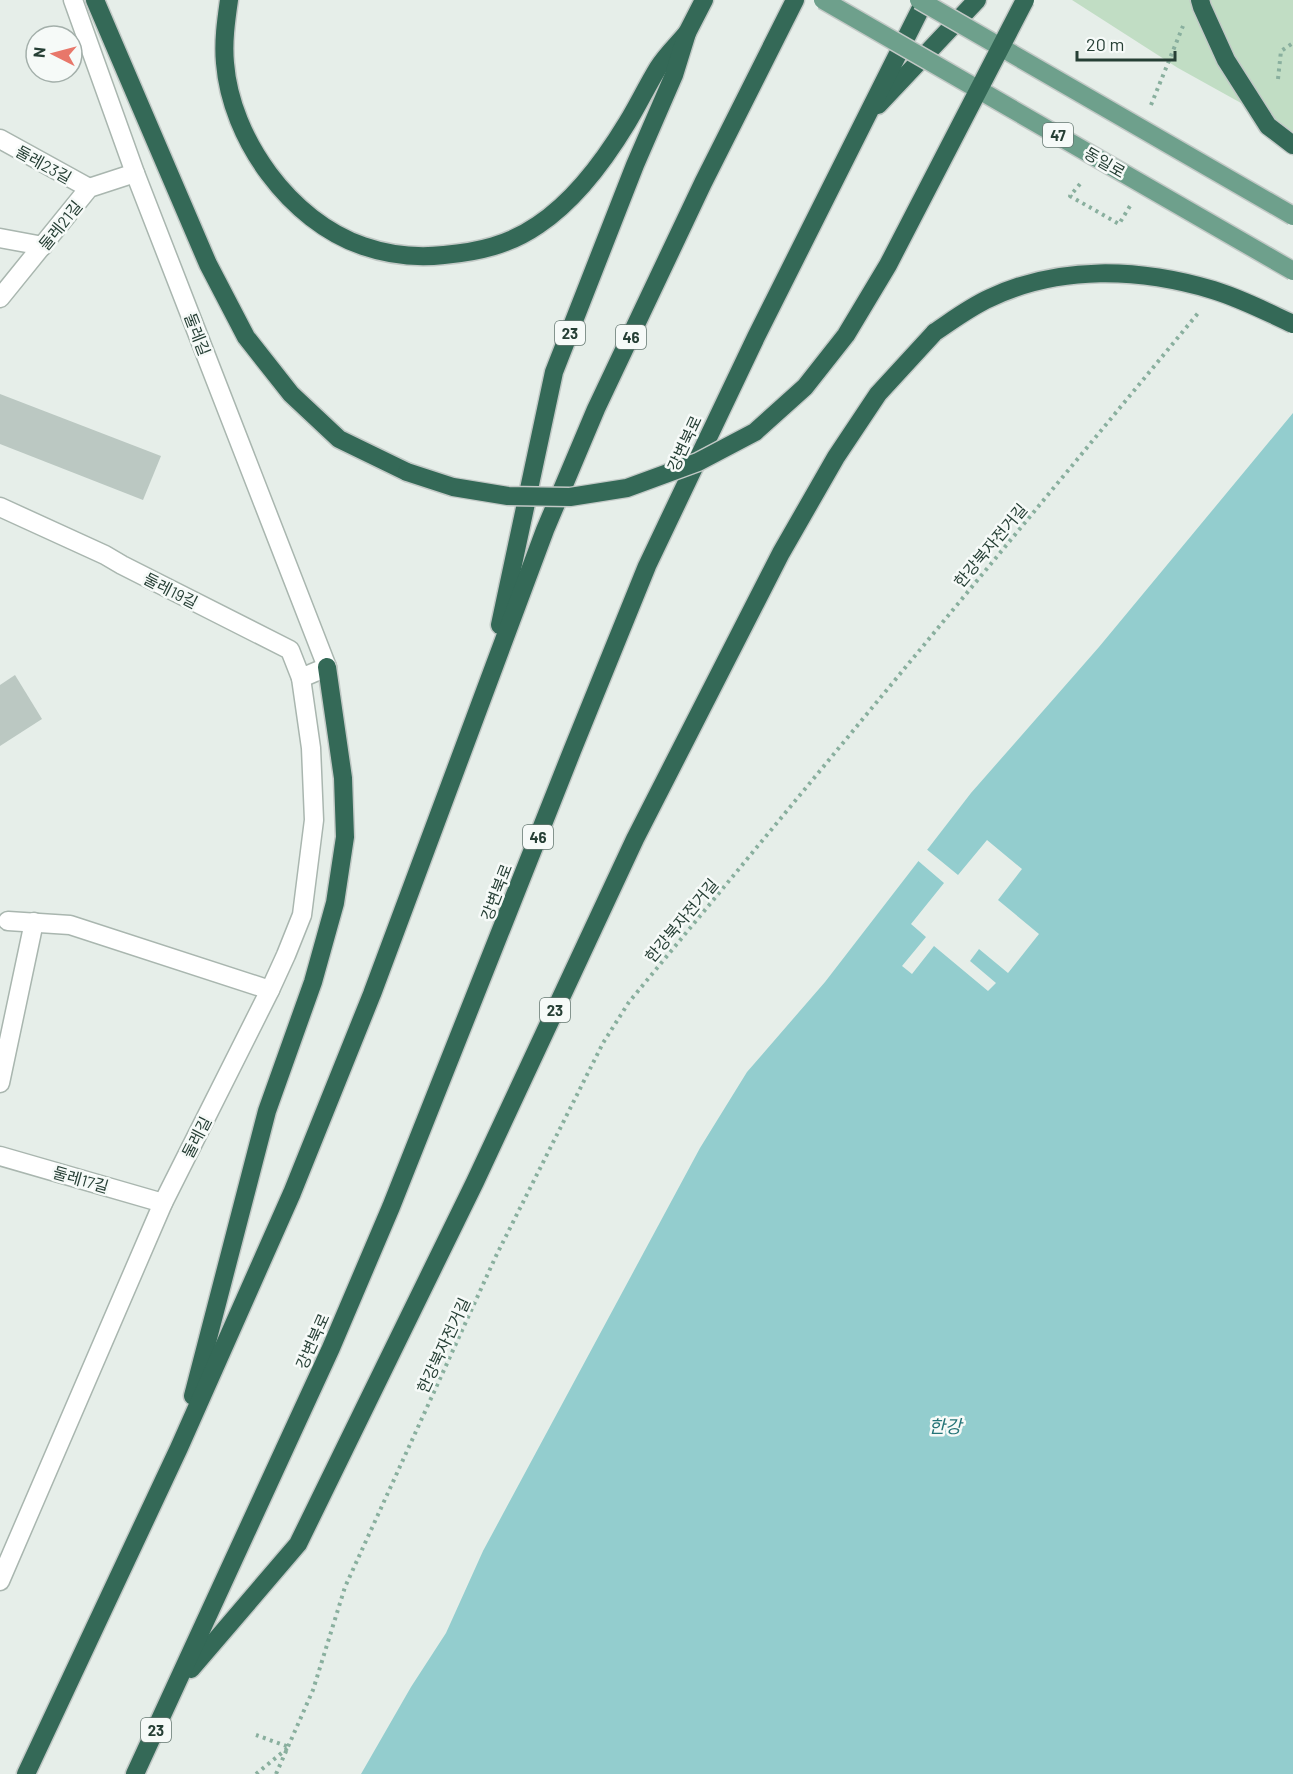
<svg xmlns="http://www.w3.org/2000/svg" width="1293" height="1774" viewBox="0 0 1293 1774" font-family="Barlow,'Noto Sans KR',sans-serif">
	<rect width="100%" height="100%" fill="#e6eee9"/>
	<path fill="#c1ddc4" d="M1072 0H1293V132L1178 68Z"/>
	<path fill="#93cdce" d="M1293 413V1774H361L411 1687 446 1633 483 1551 700 1148 747 1072 825 982 971 793 1099 647Z"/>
	<path fill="#e6eee9" d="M987 840 1022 869 998 900 1039 934 1008 973 979 949 970 961 996 983 988 991 934 946 912 974 902 966 926 937 911 924 944 883 916 859 925 848 958 875Z"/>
	<g fill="#bbc8c2">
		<path d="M0 394 161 456 143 500 0 444Z"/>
		<path d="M15 675 42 719 0 746V685Z"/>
	</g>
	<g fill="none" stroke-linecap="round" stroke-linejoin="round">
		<g stroke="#a9b6af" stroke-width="21">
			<g id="minor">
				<path d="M0 139 89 188"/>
				<path d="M0 238 43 246"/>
				<path d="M0 298 89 188 135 173"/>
				<path d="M0 507 105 555 122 565 290 650 301 678 327 667 135 173 73 0"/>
				<path d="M8 921 70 925 270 990"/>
				<path d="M0 1083 34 922"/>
				<path d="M0 1156 163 1203"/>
				<path d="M0 1581 163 1203 270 990 286 955 302 915 314 820 311 748 301 678"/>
			</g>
		</g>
		<g stroke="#c2c9c6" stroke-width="21">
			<g id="highway">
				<path d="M95 0 208 264 246 337 291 394 339 439 407 472"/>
				<path d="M229 0C226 21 223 42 225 63 231 139 290 221 363 246 389 255 417 258 444 255 478 252 509 245 538 225 574 201 604 161 627 123 638 105 647 86 658 68 666 55 678 44 687 33"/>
				<path d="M1200 0 1202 7 1226 60 1268 126 1293 145"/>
				<path d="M878 105 977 0"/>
				<path d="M500 625 554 372 635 165 674 75 687 33 704 0"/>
				<path d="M193 1396 267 1111 313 982 335 903 345 837 343 778 327 667"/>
				<path d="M191 1669 298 1544 475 1182 635 839 781 553 836 457 878 394 935 332"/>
				<path d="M26 1774 179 1448 292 1193 372 994 545 530 596 409 703 183 795 0"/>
				<path d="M135 1774 331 1348 391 1207 572 751 647 566 756 337 925 0"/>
			</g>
		</g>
		<g stroke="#89af9e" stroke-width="4" stroke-dasharray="3 4.5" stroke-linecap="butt">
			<path d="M1278 79 1281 51 1293 43"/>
			<path d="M1151 105 1183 26"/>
			<path d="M1080 184 1070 196 1119 224 1130 206"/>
			<path d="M256 1774 289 1747 256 1735"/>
			<path d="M276 1774 313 1690 345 1587 496 1256 603 1043 629 1002 1199 312"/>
		</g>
		<use href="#minor" stroke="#fff" stroke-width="18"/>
		<use href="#highway" stroke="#346957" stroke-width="18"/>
		<g stroke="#c2c9c6" stroke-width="21" stroke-linecap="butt">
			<g id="major-bridge">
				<path d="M823 0 1293 271"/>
				<path d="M919 0 1293 216"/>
			</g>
		</g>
		<g stroke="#c2c9c6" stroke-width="21" stroke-linecap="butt">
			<g id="highway-bridge">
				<path d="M935 332C953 320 970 307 990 298 1060 265 1139 268 1213 290 1240 298 1267 312 1293 324"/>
				<path d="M407 472 453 487 508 496 570 497 627 488 698 462 755 432 805 387 846 335 888 265 1025 0"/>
			</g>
		</g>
		<use href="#major-bridge" stroke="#6ea08c" stroke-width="18"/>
		<use href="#highway-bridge" stroke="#346957" stroke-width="18"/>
	</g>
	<g text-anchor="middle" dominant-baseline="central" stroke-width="5" stroke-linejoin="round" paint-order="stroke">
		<g fill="#f6faf8" stroke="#647770" stroke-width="1.5">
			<rect x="1043" y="123" width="30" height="24" rx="4.5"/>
			<rect x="555" y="321" width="30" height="24" rx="4.5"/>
			<rect x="616" y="325" width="30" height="24" rx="4.5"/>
			<rect x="523" y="825" width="30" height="24" rx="4.5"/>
			<rect x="540" y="998" width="30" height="24" rx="4.5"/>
			<rect x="141" y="1718" width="30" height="24" rx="4.5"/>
		</g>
		<g font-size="15" font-weight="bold" fill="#263f35">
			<text x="1058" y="135">47</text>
			<text x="570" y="333">23</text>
			<text x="631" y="337">46</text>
			<text x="538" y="837">46</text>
			<text x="555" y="1010">23</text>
			<text x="156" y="1730">23</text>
		</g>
		<g font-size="16" fill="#263f35" stroke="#f6faf8">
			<text transform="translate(1105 162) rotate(30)">동일로</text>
			<text transform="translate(44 164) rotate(29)">둘레23길</text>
			<text transform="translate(60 225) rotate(-51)">둘레21길</text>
			<text transform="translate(198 334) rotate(69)">둘레길</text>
			<text transform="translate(684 443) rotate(-65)">강변북로</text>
			<text transform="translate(990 545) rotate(-50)">한강북자전거길</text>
			<text transform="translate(171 590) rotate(27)">둘레19길</text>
			<text transform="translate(496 892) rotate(-69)">강변북로</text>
			<text transform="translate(681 920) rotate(-50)">한강북자전거길</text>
			<text transform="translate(196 1137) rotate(-63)">둘레길</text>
			<text transform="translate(81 1179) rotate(16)">둘레17길</text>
			<text transform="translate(312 1341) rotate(-66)">강변북로</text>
			<text transform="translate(443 1345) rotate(-65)">한강북자전거길</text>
		</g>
		<g font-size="18" font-style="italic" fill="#247477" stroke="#f6faf8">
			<text x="945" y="1426">한강</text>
		</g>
	</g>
	<g transform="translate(54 54) rotate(276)"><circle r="28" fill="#f6faf8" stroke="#a3afaa" stroke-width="1.5"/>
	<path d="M0-4.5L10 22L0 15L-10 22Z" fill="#e8776a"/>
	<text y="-9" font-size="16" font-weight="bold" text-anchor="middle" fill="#263f35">N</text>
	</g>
	<path d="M1077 51v9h98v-9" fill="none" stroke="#263f35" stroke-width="3"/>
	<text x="1086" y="51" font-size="18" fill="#263f35" stroke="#f6faf8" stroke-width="4.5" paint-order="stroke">20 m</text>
</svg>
